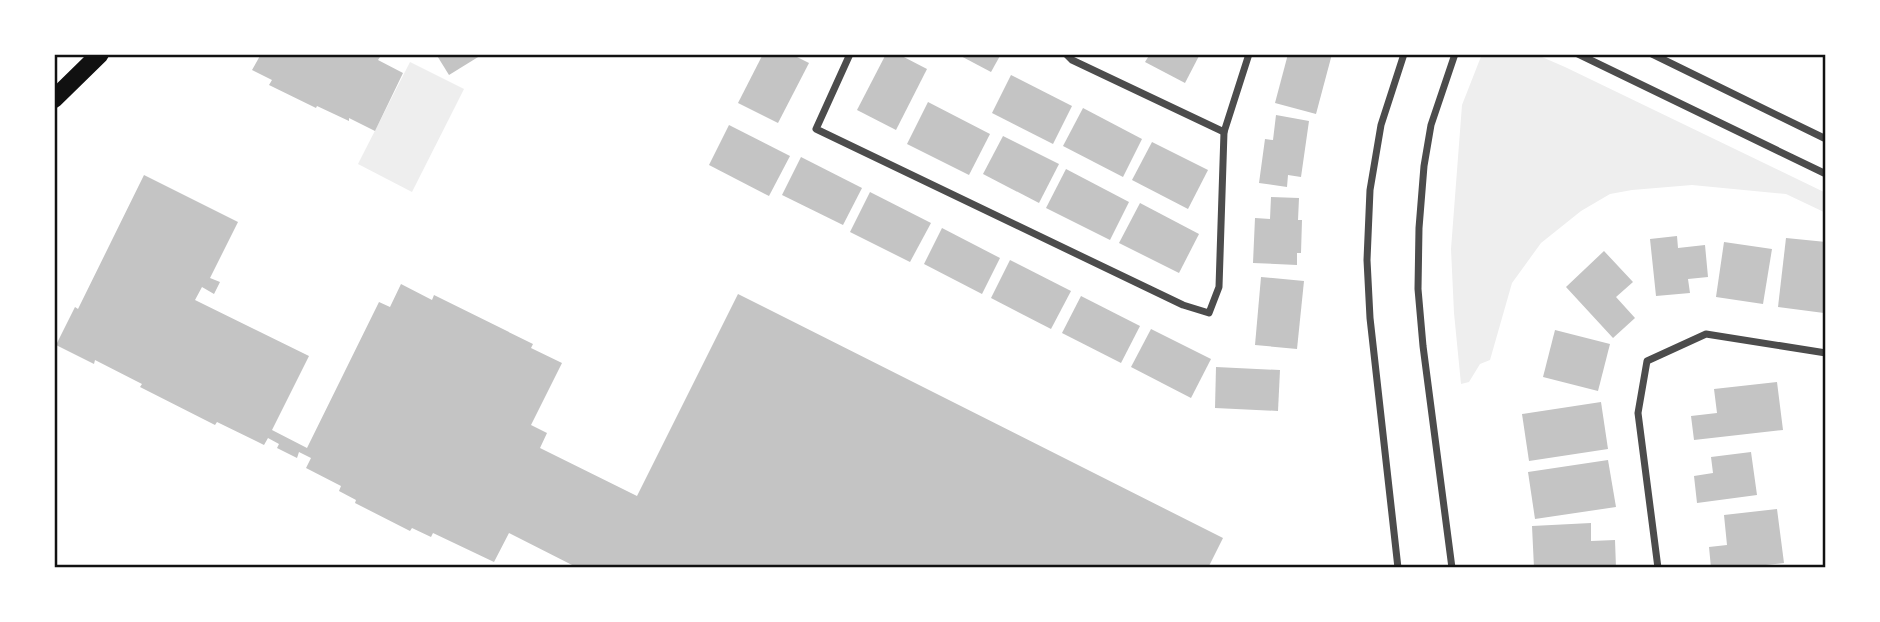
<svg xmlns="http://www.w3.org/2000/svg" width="1880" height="622" viewBox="0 0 1880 622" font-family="'Playfair Display',serif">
	<rect width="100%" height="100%" fill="#fff"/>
	<g fill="#eee">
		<path d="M1482 54H1535L1565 67 1826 193V213L1786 194 1692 185 1632 190 1610 194 1581 211 1541 243 1512 283 1490 360 1480 364 1469 382 1461 384 1454 313 1451 249 1462 105Z"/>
		<path d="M410 62 464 89 412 192 358 164Z"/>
	</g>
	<g fill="#c4c4c4">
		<path d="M261 54H375L380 57 378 60 403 73 375 131 349 118V121L317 106 316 108 269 85 272 80 252 70Z"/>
		<path d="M436 54H483L449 75Z"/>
		<path d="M763 54H791L809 63 778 123 738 103Z"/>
		<path d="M886 54H898L927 69 896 130 857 110Z"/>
		<path d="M957 54H1001L991 72Z"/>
		<path d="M1150 54H1200L1185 83 1145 62Z"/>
		<path d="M1288 54H1332L1316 114 1275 103Z"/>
		<path d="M1011 75 1072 106 1053 144 992 113Z"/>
		<path d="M928 102 990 134 969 175 907 144Z"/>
		<path d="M1083 108 1142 139 1123 177 1063 146Z"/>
		<path d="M1276 115 1309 121 1301 177 1288 175 1287 187 1259 183 1265 139 1273 140Z"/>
		<path d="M729 125 790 156 769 196 709 165Z"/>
		<path d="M1003 136 1059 164 1039 203 983 174Z"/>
		<path d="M1152 142 1208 170 1188 209 1132 180Z"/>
		<path d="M801 157 862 188 843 225 782 195Z"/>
		<path d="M1066 169 1129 202 1110 240 1046 208Z"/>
		<path d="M144 175 238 222 210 278 220 282 214 294 202 287 195 300 309 356 272 430 307 448 379 302 390 307 401 284 432 300 434 295 533 344 531 348 562 363 531 425 547 433 540 448 637 496 738 294 1223 538 1208 568H578L509 533 494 562 433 533 431 537 412 528 410 531 355 503 356 500 339 491 341 486 306 468 311 458 299 452 297 458 277 448 279 444 268 438 264 445 217 422 215 425 140 387 142 384 95 360 94 364 56 345 75 307 78 309Z"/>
		<path d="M870 192 931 223 910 262 850 232Z"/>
		<path d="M1271 197 1299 198 1298 220H1302L1301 253H1297V265L1253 263 1255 218 1270 219Z"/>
		<path d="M1140 203 1199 234 1179 273 1119 243Z"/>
		<path d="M942 228 1000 258 982 294 924 264Z"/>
		<path d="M1677 236 1678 248 1705 245 1708 277 1688 279 1690 293 1656 296 1650 239Z"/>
		<path d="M1786 238 1826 242 1824 313 1778 307Z"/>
		<path d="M1724 242 1772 249 1763 304 1716 297Z"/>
		<path d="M1604 251 1633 282 1616 297 1635 318 1613 338 1566 287Z"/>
		<path d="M1010 260 1071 291 1051 329 991 298Z"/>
		<path d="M1261 277 1304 281 1297 349 1255 345Z"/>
		<path d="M1081 296 1140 326 1121 363 1062 333Z"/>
		<path d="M1151 329 1211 359 1191 398 1131 367Z"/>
		<path d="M1555 330 1610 344 1598 391 1543 377Z"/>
		<path d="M1216 367 1280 370 1278 411 1215 408Z"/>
		<path d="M1777 382 1783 430 1694 440 1691 416 1717 413 1714 389Z"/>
		<path d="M1601 402 1608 449 1529 461 1522 414Z"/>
		<path d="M1751 452 1757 495 1697 503 1694 476 1713 473 1711 457Z"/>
		<path d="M1608 460 1616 507 1535 519 1528 472Z"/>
		<path d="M1777 509 1784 563 1738 568H1711L1709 547 1727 545 1724 515Z"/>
		<path d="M1591 523V541L1615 540 1616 568H1534L1532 526Z"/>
	</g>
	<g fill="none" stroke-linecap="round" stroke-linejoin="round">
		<g stroke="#4c4c4c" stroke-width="7">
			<path d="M850 54 816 129 1183 305 1209 313 1219 287 1224 132 1249 54"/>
			<path d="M1066 54 1072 60 1224 132"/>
			<path d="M1578 54 1826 174"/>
			<path d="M1652 54 1826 139"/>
			<path d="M1398 568 1370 318 1367 260 1370 190 1381 125 1404 54"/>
			<path d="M1452 568 1423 346 1418 289 1419 228 1424 166 1431 125 1455 54"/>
			<path d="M1658 568 1638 413 1647 361 1706 334 1826 353"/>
		</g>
		<path stroke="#111" stroke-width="18" d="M54 99 100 54"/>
	</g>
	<rect width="1880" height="622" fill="none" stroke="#ffffff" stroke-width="112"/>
	<rect x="56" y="56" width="1768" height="510" fill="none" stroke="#111" stroke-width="2.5"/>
</svg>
